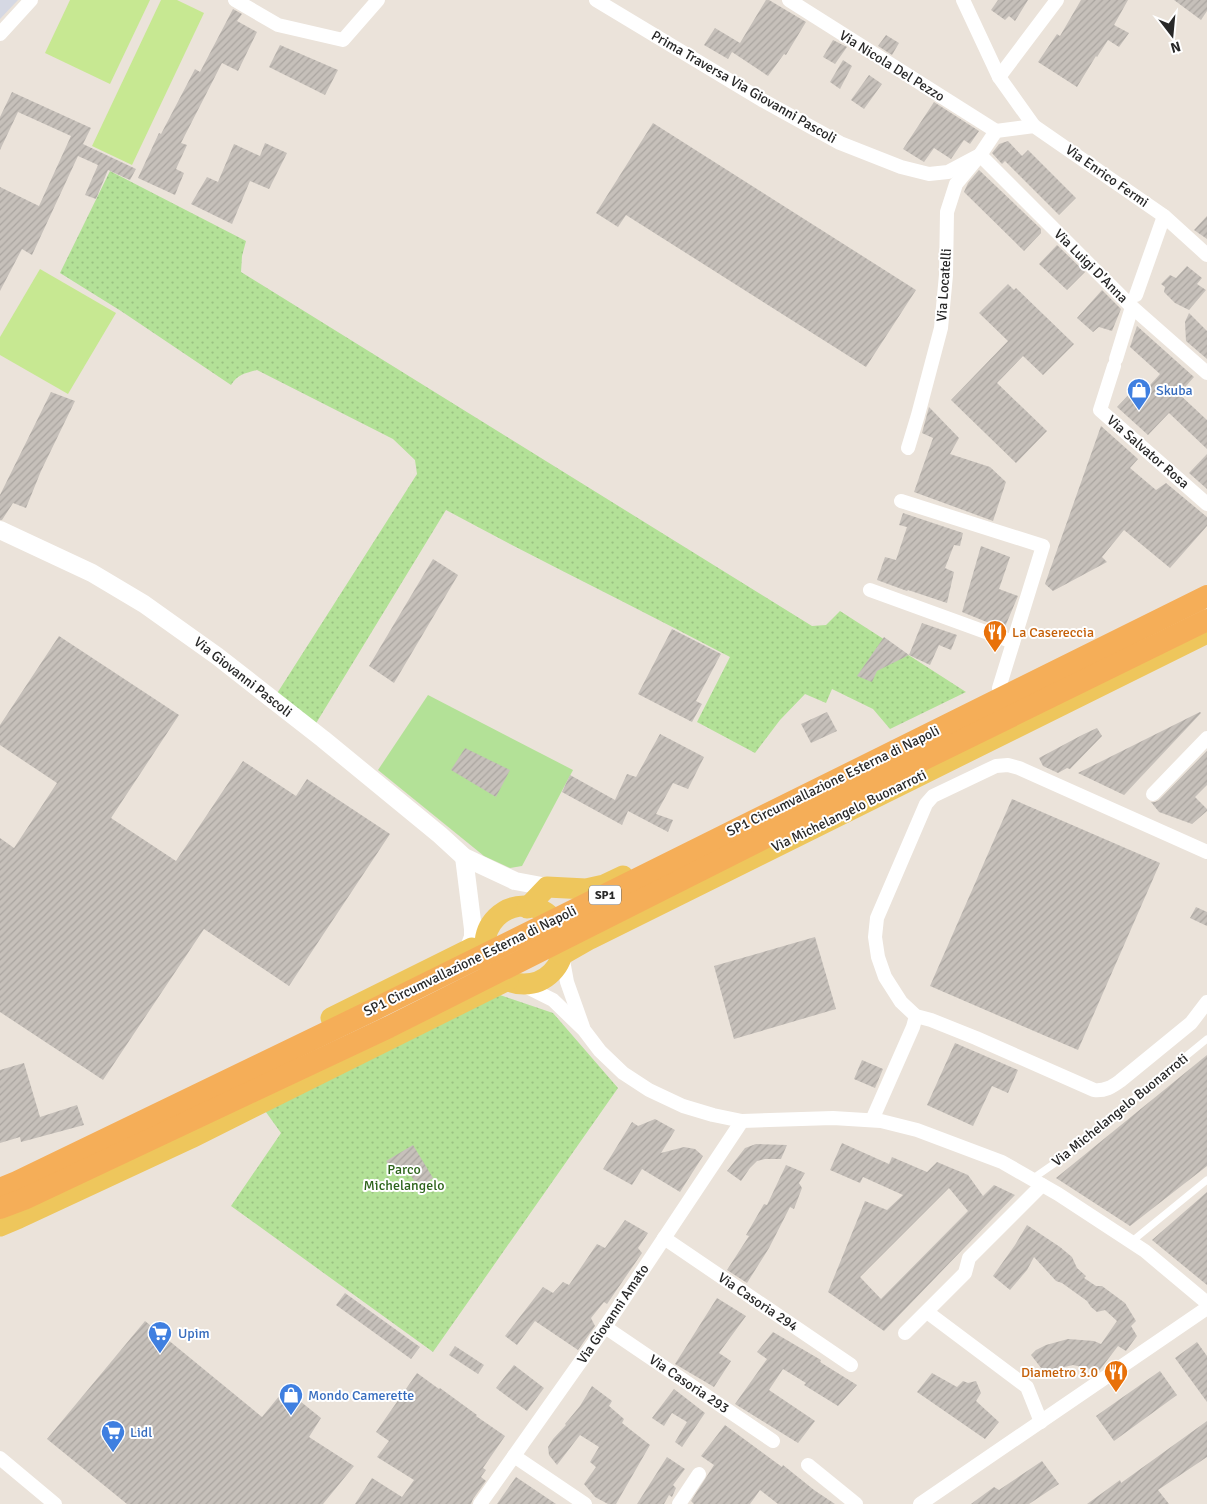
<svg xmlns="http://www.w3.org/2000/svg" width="1207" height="1504" viewBox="0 0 1207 1504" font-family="Signika,sans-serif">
	<defs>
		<pattern id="grass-dots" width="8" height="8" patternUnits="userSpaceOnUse" patternTransform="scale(1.25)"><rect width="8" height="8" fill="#b3e197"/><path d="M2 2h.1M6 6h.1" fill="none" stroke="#9ac182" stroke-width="1.8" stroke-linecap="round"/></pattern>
		<pattern id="building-hatch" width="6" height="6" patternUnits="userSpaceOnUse" patternTransform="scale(1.25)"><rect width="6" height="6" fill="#c6c0ba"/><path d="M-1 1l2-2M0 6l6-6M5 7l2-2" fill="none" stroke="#aaa5a0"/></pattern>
	</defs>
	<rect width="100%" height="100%" fill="#ebe3da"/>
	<path fill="#d5d8e3" d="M0 0H18L0 19Z"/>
	<g fill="url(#grass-dots)">
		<path d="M110 171 246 241 242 256 241 272 812 626 826 625 840 611 966 692 890 729 873 709 832 689 826 703 805 694 780 720 755 753 697 722 730 657C636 607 540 561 446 510L315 725 276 695 417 474 415 460 393 439 257 370C245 373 237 375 231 385L121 311 60 273Z"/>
		<path d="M500 995 553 1013 618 1088 433 1352 231 1206 281 1133 263 1108Z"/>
	</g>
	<path fill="#b3e197" d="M428 695 573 770 522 866 510 868 484 856 378 770Z"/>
	<g fill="#c7e892">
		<path d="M70 0H150L110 84 45 53Z"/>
		<path d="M161 0H177L204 13 132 165 92 146Z"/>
		<path d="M40 269 116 313 68 394 0 355V337Z"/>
	</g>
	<g fill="url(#building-hatch)" fill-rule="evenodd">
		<path d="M766 0H769L806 22 786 55 784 54 768 76 732 52 728 59 704 45 715 28 740 43Z"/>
		<path d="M998 0H1028L1015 21 1009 16 1005 20 991 10Z"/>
		<path d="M1081 0H1128L1114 25 1129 33 1119 47 1108 40 1097 57 1096 56 1077 87 1038 62 1057 34 1060 36Z"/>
		<path d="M1174 0H1207V11L1201 20Z"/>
		<path d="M233 9 242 14 237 21 257 32 238 71 222 63 181 143 187 145 176 169 184 173 175 195 138 178 159 133 161 134 195 69 200 72Z"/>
		<path d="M886 35 899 43 892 55 878 46Z"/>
		<path d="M833 40 847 47 835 64 823 57Z"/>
		<path d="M280 45 338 70 325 95 269 67Z"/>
		<path d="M843 60 852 66 840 89 830 82Z"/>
		<path d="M869 75 882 84 864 109 851 100Z"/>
		<path d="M12 92 91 128 83 144 136 169 130 180 108 170 96 199 85 195 98 165 78 156 32 255 22 249 0 291V187L39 206 71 136 18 112 0 150V117Z"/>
		<path d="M934 102 979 131 970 144 964 140 951 159 934 148 924 162 903 149Z"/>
		<path d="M653 123 916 290 866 367 626 215 618 227 596 213Z"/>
		<path d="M1008 141 1022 156 1028 150 1076 198 1059 215 1005 161 1002 164 992 153 999 144Z"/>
		<path d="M265 143 287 153 269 189 250 181 232 224 191 204 207 177 218 182 234 144 260 156Z"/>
		<path d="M979 170 1041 229V233L1024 251 964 192 968 183Z"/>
		<path d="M1207 216V239L1194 230Z"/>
		<path d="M1057 245 1085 272 1067 290 1039 264Z"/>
		<path d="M1187 266 1202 278 1197 284 1206 290 1189 310 1175 303 1164 292 1165 287 1161 284 1170 275 1176 278Z"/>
		<path d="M1008 284 1014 290 1016 288 1074 344 1043 375 1023 356 997 383 1047 431 1016 463 951 400 1008 341 979 313Z"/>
		<path d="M1102 290 1121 309 1112 331 1099 327 1093 332 1077 318Z"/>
		<path d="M1189 313 1207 331V359L1186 341 1185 322Z"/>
		<path d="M1137 326 1194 377 1179 394 1207 420V449L1169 413 1148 435 1117 407 1135 388 1141 395 1160 374 1130 347Z"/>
		<path d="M51 392 75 401 41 471 26 508 13 503 2 520H0V495Z"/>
		<path d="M929 407 959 438 950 454 990 467 1006 482 993 521 914 492 933 438 922 433Z"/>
		<path d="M1101 426 1138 459 1130 468 1156 490 1166 483 1207 517V526L1170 568 1124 530 1102 557 1107 562 1053 591 1045 584Z"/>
		<path d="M1207 454V489L1189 473Z"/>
		<path d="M903 513 963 533 960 546 954 545 945 568 954 572 947 603 908 590 907 591 877 580 885 557 896 560 907 527 899 525Z"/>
		<path d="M981 546 1010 557 999 589 1018 596 1004 629 962 612Z"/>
		<path d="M433 559 458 575 394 683 369 666Z"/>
		<path d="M922 623 957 635 951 650 939 645 930 665 909 655Z"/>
		<path d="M672 629 721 654 696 701 702 704 692 722 638 694Z"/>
		<path d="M59 636 179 715 111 818 176 861 243 761 296 796 307 779 390 834 289 986 204 929 103 1080 0 1012V838L14 848 57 783 0 745V725Z"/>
		<path d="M884 637 909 655 877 671 872 682 857 676Z"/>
		<path d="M827 712 837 731 811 743 801 724Z"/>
		<path d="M1200 712 1201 713 1124 795 1078 773Z"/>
		<path d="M1097 728 1102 736 1070 769 1067 768 1058 773 1043 766 1039 758 1082 735Z"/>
		<path d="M660 734 704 757 688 789 673 783 656 814 673 820 668 832 628 811 622 825 562 792 570 775 615 800 627 774 636 777Z"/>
		<path d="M465 748 510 770 496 797 451 770Z"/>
		<path d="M1207 751V785L1195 797 1207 809V811L1192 824 1159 812 1151 802H1155L1159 800Z"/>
		<path d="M1012 799 1160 863 1078 1050 930 986Z"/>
		<path d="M1196 907 1207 912V926L1190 918Z"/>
		<path d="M815 937 836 1009 734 1039 714 966Z"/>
		<path d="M955 1043 1018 1070 1008 1093 992 1086 973 1126 927 1105Z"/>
		<path d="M1207 1055V1166L1130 1226 1056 1178Z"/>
		<path d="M862 1060 883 1069 875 1088 854 1079Z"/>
		<path d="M24 1063 40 1117 77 1105 84 1125 21 1142 20 1137 0 1143V1070Z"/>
		<path d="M655 1119 675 1130 661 1153 684 1147 695 1149 703 1156 680 1192 642 1169 632 1185 603 1169 632 1122 638 1126Z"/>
		<path d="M842 1143 889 1164 892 1157 927 1172 937 1162 968 1175 983 1196 994 1185 1015 1195 884 1331 828 1292 865 1201 887 1210 903 1195 863 1177 860 1183 830 1170ZM949 1188 968 1211 881 1299 860 1277Z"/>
		<path d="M756 1144 787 1145 781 1159H765L757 1161 750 1168 741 1181 727 1171 745 1148Z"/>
		<path d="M413 1145 433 1178 419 1188 408 1171 396 1176 386 1161Z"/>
		<path d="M786 1165 805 1173 799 1183 802 1188 794 1209 790 1207 769 1248 747 1283 727 1270 749 1236 746 1235 764 1204 767 1205Z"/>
		<path d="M1207 1192V1285L1152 1240Z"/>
		<path d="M625 1220 648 1233 638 1248 642 1253 607 1304 604 1302 591 1318 595 1326 578 1350 535 1321 517 1345 505 1336 543 1287 553 1293 563 1282 569 1285 597 1244 605 1248Z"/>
		<path d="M1027 1225 1060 1247 1072 1257 1077 1268 1086 1276 1084 1278 1096 1286H1102L1125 1303 1136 1321 1131 1326 1137 1336 1126 1351 1118 1346 1099 1371 1073 1365 1056 1369 1045 1373 1031 1355 1036 1350 1046 1345 1068 1339 1094 1341 1101 1344 1117 1321 1105 1310 1097 1312 1091 1307 1087 1301 1062 1283 1056 1281 1034 1257 1027 1270 1010 1290 993 1276 1015 1245Z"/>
		<path d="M345 1293 420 1347 411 1359 336 1305Z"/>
		<path d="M717 1298 746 1316 719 1353 731 1361 714 1387 675 1364Z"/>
		<path d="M145 1321 262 1417 285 1389 321 1418 309 1437 354 1466 323 1504H127L47 1439Z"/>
		<path d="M773 1332 821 1360 820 1362 857 1385 838 1406 804 1385 806 1383 783 1369 769 1390 815 1421 798 1443 735 1404 767 1359 757 1352Z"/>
		<path d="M1197 1342 1207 1356V1402L1175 1358Z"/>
		<path d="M455 1346 484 1365 478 1374 449 1355Z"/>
		<path d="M514 1365 544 1388 527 1411 496 1388Z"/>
		<path d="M1160 1371 1177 1395 1114 1441 1096 1416Z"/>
		<path d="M417 1373 439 1389 440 1388 477 1415 476 1416 505 1436 483 1468 486 1470 481 1477 486 1481 473 1499 471 1504H355L372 1478 402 1497 414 1480 377 1457 389 1441 376 1432Z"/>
		<path d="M932 1373 957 1387 963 1381 968 1383 976 1381 981 1393 976 1401 999 1422 985 1439 917 1392Z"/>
		<path d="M592 1386 612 1401 609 1406 624 1419 622 1423 650 1445 616 1504H608L595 1497 584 1484 596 1467 590 1462 599 1447 580 1435 557 1465 549 1455 548 1447 553 1439 566 1425 565 1424 580 1406Z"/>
		<path d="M674 1389 705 1413 682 1447 675 1442 687 1422 672 1413 664 1426 652 1418Z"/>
		<path d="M1207 1421V1457L1158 1490 1169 1504H1087L1120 1480 1121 1483Z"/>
		<path d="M725 1425 782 1467 783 1465 814 1490 835 1504H778L760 1490 750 1504H694L691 1501 714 1465 701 1456Z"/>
		<path d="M667 1457 685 1469 673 1485 676 1488 672 1497 669 1495 664 1504H637Z"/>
		<path d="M1042 1461 1059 1484 1029 1504H971L994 1487 999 1490Z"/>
		<path d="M516 1477 556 1504H497Z"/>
	</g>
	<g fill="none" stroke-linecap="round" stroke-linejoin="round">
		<g stroke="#fff" stroke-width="7">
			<path d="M1032 1179 1058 1161 1207 1039"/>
			<path d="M1131 1242 1207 1180"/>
		</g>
		<g stroke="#fff" stroke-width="14">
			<path d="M235 0 278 25 343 40 378 0"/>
			<path d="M596 0 762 100 840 143 901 167 929 174 948 172 980 155 1132 307 1207 373"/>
			<path d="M789 0 996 131"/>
			<path d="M963 0 999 77 1034 126"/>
			<path d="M0 34 31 0"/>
			<path d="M999 77 1057 0"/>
			<path d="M996 131 1034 126 1164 216 1207 255"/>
			<path d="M1136 295 1164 216"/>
			<path d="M1116 359 1132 307"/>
			<path d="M1114 366 1100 410 1207 504"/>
			<path d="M908 448 918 415 941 328 946 275 947 212 956 184 980 155 996 131"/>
			<path d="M901 501 1043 546 999 688"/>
			<path d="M870 590 1013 642"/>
			<path d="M1153 794 1207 738"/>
			<path d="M1207 852 1019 768 1008 765 996 766 933 796 926 804 877 918 875 937 878 957 885 977 901 1002 916 1016 931 1020 976 1038 1094 1090C1105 1091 1112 1087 1120 1081L1191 1023 1207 1002"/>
			<path d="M562 955 567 982 583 1027"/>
			<path d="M521 984 553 1000 584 1030 600 1051 623 1073 649 1090 683 1106 713 1115 742 1121 833 1118 881 1121 917 1130 1002 1162 1058 1194 1145 1251 1207 1303"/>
			<path d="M872 1120 913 1027 916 1016"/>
			<path d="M664 1238 851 1365"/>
			<path d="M927 1312 1027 1387 1041 1422"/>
			<path d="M605 1327 773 1441"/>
			<path d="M905 1333 965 1273 969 1258 1042 1185"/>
			<path d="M514 1456 585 1504"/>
			<path d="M0 1458 55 1504"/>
			<path d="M808 1465 856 1504"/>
			<path d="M480 1504 605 1327 742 1121"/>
			<path d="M679 1504 699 1474"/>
			<path d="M920 1504 1207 1308"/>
		</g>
		<g stroke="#fff" stroke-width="18">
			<path d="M0 530 92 573 144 604 217 656 323 739 440 835 464 857 515 881 547 887"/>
			<path d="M464 857 473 929V937L468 950"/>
		</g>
		<g stroke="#eec65c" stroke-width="21">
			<circle cx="524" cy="945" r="39"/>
			<path d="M527 908 547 887 586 889 604 885 623 876"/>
			<path d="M562 955 590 939 1207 633"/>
			<path d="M331 1018 472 948"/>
			<path d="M0 1226 19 1218 191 1138 508 980"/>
		</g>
		<g stroke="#f5ae58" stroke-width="22">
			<path d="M0 1189 17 1182 375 1009 1207 596"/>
			<path d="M0 1208 24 1199 389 1027 798 821 1207 620"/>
		</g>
	</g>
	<defs>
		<g id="shop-pin" transform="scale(1.25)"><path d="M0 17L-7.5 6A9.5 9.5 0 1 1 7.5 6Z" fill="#3f7fe0" stroke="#fff"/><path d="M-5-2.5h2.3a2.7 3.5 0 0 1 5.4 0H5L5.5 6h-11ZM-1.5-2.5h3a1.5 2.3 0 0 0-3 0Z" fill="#fff"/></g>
		<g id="restaurant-pin" transform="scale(1.25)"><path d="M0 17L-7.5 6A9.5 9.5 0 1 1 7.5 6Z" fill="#e8710a" stroke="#fff"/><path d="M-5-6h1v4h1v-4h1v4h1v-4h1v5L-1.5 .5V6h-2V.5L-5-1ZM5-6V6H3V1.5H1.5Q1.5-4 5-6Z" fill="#fff"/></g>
		<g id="supermarket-pin" transform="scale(1.25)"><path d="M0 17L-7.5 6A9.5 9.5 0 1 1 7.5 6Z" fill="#3f7fe0" stroke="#fff"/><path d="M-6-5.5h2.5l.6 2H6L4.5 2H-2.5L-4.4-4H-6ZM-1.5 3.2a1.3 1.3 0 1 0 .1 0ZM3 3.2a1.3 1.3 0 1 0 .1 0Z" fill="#fff"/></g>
	</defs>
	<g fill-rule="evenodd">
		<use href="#shop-pin" x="1139" y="390"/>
		<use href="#restaurant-pin" x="995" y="632"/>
		<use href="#supermarket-pin" x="160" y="1333"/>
		<use href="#restaurant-pin" x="1116" y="1372"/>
		<use href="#shop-pin" x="291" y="1395"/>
		<use href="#supermarket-pin" x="113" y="1432"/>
	</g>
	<g text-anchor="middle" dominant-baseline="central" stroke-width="4" stroke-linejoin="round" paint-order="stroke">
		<rect fill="#fff" stroke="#686868" stroke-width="1" x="589" y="885.5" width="32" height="19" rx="4"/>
		<g font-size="12" font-weight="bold" fill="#282828">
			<text x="605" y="895">SP1</text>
		</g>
		<g font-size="14" fill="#282828" stroke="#fff">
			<text transform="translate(892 66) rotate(32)">Via Nicola Del Pezzo</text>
			<text transform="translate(744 87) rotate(30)">Prima Traversa Via Giovanni Pascoli</text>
			<text transform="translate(1107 176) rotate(35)">Via Enrico Fermi</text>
			<text transform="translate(1091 266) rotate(45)">Via Luigi D'Anna</text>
			<text transform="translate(944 285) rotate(-86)">Via Locatelli</text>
			<text transform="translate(1148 452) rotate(41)">Via Salvator Rosa</text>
			<text transform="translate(243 677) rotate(38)">Via Giovanni Pascoli</text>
			<text transform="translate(833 781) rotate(-26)">SP1 Circumvallazione Esterna di Napoli</text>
			<text transform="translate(849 811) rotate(-26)">Via Michelangelo Buonarroti</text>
			<text transform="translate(470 961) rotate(-26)">SP1 Circumvallazione Esterna di Napoli</text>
			<text transform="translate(1120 1110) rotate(-39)">Via Michelangelo Buonarroti</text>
			<text transform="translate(758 1302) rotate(34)">Via Casoria 294</text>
			<text transform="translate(613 1314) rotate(-56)">Via Giovanni Amato</text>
			<text transform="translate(689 1384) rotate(34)">Via Casoria 293</text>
		</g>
		<g font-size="14" fill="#366cbe" stroke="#fff" text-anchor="start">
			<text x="1156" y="390">Skuba</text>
			<text x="178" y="1333">Upim</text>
			<text x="308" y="1395">Mondo Camerette</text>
			<text x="130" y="1432">Lidl</text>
		</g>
		<g font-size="14" fill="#c56008" stroke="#fff" text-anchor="start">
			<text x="1012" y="632">La Casereccia</text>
			<text x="1098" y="1372" text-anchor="end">Diametro 3.0</text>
		</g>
		<g font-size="14" fill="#2c631a" stroke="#fff">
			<text x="404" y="1169">Parco<tspan x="404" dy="16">Michelangelo</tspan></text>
		</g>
	</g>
	<g transform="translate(1172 35) rotate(164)" stroke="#ffffff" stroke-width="4" paint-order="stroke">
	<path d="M0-4L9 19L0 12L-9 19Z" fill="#282828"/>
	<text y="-8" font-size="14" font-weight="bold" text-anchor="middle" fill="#282828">N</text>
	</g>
</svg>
